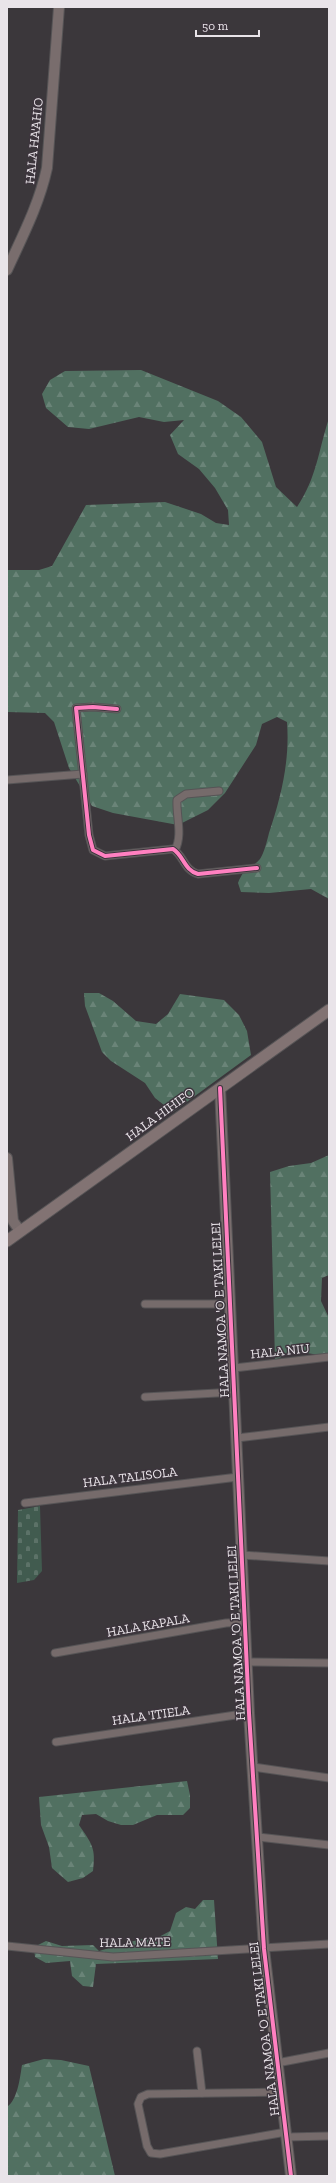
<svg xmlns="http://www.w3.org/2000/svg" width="336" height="2183" viewBox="0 0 336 2183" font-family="'Zilla Slab',serif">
	<defs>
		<pattern id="forest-firs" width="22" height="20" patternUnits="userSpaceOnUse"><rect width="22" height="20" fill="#517061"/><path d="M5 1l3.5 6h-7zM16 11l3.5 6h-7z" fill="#6a8478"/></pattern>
		<pattern id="cemetery-stones" width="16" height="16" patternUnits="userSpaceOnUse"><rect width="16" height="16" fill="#415b4f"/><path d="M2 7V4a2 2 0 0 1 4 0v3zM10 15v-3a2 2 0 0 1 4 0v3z" fill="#5c7268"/></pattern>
	</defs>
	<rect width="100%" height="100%" fill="#3b373b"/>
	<g fill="url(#forest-firs)">
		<path d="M141 370 218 401 241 417 262 442 276 487 297 507C317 477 318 452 329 418V899L311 889 269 893 241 892 238 883C246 864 251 870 260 859 264 853 267 841 269 833 281 797 290 761 287 722L277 717 262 724 256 745 225 793 208 810 178 825 113 813 92 806 69 768 54 722 45 713 7 712V570H39L52 566 86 505 165 502 201 514 216 523 229 525 228 510 215 488 199 469 178 454 170 435 184 420 164 422 139 417 89 429 68 427 46 408 42 394 50 380 65 371Z"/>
		<path d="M84 993H99L113 1001 136 1021 156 1024 168 1014 180 994 224 1000 239 1015 247 1031 251 1055 173 1112 155 1098 145 1083 111 1061 102 1052 85 1006Z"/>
		<path d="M329 1155V1275L322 1278 321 1301 329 1318V1354C320 1357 313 1353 303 1353 293 1352 284 1356 275 1360L270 1172 289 1166 311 1163Z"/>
		<path d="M187 1781 190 1795V1808L183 1815H157L133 1825H121L108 1821 96 1814 82 1815 79 1825C92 1844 96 1848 93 1871L83 1878 68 1882 52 1868 49 1847 41 1825 39 1797Z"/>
		<path d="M203 1900H214L218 1959 96 1964 93 1987 83 1986 72 1976 70 1961 46 1963 35 1957 34 1947 46 1941 62 1946 93 1945 99 1951 141 1939 157 1938 170 1931 176 1913 186 1907 195 1909Z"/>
		<path d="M44 2059 61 2060 89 2066 115 2176H7V2107C18 2099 20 2077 22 2065Z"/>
	</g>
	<path fill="url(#cemetery-stones)" d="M40 1506 42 1571 34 1580 17 1583 18 1510Z"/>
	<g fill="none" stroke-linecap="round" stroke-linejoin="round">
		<g stroke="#565456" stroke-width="9">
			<g id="street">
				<path d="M117 709 93 707 76 708 89 835 93 850 105 856 173 849C184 856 184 870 198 874L257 868"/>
				<path d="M7 780 83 774"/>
				<path d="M175 850C183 835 176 816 177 800L186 794 219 791"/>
				<path d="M145 1304H230"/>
				<path d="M234 1368 329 1357"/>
				<path d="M145 1397 235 1392"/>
				<path d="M237 1438 329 1427"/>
				<path d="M25 1503 238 1477"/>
				<path d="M242 1555 329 1561"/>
				<path d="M55 1653 226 1623 246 1622"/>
				<path d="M247 1662 329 1663"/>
				<path d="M56 1742 249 1713"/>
				<path d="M253 1767 329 1778"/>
				<path d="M258 1837 329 1845"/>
				<path d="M7 1946 113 1957 329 1944"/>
				<path d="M197 2051 202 2093"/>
				<path d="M277 2063 329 2053"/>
				<path d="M281 2092 148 2094 141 2097 138 2104 147 2146 151 2153 160 2154 286 2132"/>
				<path d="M287 2137 329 2136"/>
			</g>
		</g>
		<g stroke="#565456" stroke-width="12">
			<g id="secondary">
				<path d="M7 270C22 237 39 205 47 168L59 7"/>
				<path d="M220 1088 249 1713 264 1949 291 2176"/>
				<path d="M7 1158 13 1221 20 1231"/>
			</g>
		</g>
		<g stroke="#565456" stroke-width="13">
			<path id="primary" d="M7 1241 329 1010"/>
		</g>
		<use href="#street" stroke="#766b6b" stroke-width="7"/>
		<use href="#secondary" stroke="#796d6d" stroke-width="10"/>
		<use href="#primary" stroke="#827373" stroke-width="11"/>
		<g stroke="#3d353d" stroke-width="6">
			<g id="cycleway">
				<path d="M117 709 93 707 76 708 89 835 93 850 105 856 173 849C184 856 184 870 198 874L257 868"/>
				<path d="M220 1088 249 1713 264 1949 291 2176"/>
			</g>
		</g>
		<use href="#cycleway" stroke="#ff80c0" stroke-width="4"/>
	</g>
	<g text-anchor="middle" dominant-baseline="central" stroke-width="3" stroke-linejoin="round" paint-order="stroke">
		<g font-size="13" fill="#e9e4e9" stroke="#3d353d">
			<text transform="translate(34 141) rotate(-84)">HALA HA'AHIO</text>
			<text transform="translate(160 1114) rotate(-36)">HALA HIHIFO</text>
			<text transform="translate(220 1310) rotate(-93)">HALA NAMOA 'O E TAKI LELEI</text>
			<text transform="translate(280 1351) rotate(-6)">HALA NIU</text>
			<text transform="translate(130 1477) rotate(-7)">HALA TALISOLA</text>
			<text transform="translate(148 1625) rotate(-10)">HALA KAPALA</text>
			<text transform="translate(236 1633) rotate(-93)">HALA NAMOA 'O E TAKI LELEI</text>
			<text transform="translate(151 1715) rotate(-8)">HALA 'ITIELA</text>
			<text transform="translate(135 1942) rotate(-1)">HALA MATE</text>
			<text transform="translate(264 2029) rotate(-97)">HALA NAMOA 'O E TAKI LELEI</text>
		</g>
	</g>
	<rect width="336" height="2183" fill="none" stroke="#e9e4e9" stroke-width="16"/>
	<path d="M196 30v6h63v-6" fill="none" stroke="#e9e4e9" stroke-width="2"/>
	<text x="202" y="30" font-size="12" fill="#e9e4e9" stroke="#3d353d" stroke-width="3" paint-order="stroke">50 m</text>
</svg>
